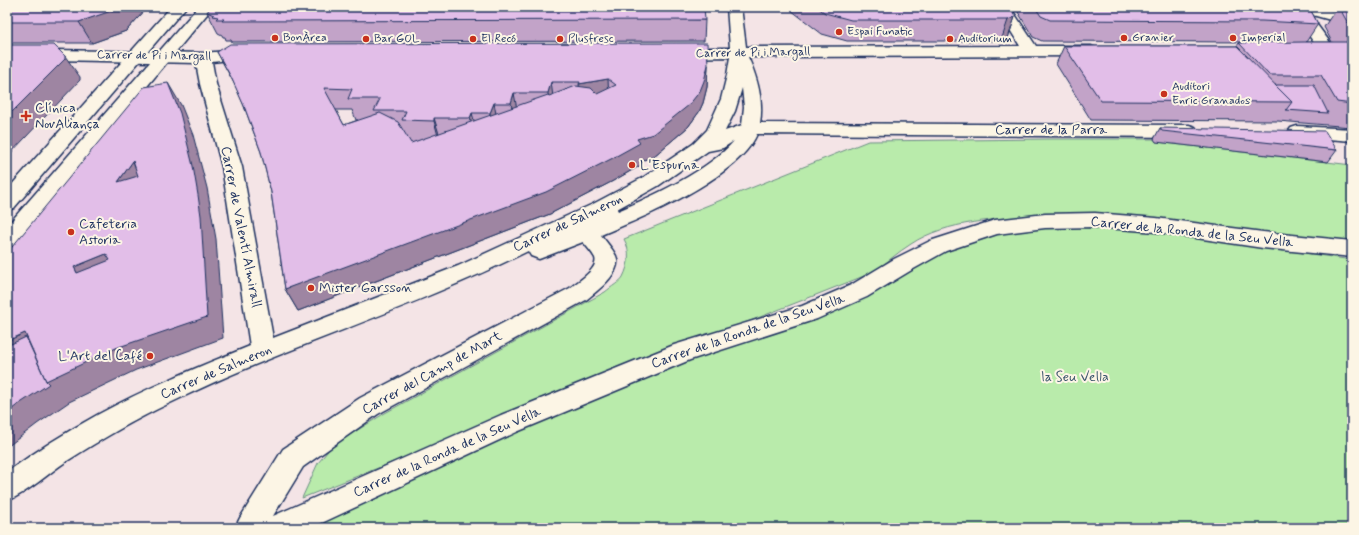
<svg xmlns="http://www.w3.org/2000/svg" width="1359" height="535" viewBox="0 0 1359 535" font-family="Mynerve,sans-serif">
	<rect width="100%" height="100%" fill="#f4e4e6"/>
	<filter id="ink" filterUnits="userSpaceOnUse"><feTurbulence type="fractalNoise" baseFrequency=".025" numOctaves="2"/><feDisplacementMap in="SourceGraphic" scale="8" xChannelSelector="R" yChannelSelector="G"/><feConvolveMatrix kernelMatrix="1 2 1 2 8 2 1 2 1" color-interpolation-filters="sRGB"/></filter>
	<g filter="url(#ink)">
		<g fill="#b9ebab" stroke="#6a8d84">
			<path d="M1050 139H1154L1156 142 1352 165V248L1040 215C998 220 947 220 911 244 898 252 886 263 874 272L302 498 318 463 332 446 385 413 605 292C611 287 620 282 623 277 629 265 631 251 624 239L868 141Z"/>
			<path d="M1049 226 1127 227 1352 260V528H314L386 488 577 402 872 293 943 250 988 235Z"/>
		</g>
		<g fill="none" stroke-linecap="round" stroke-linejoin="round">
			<g stroke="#1b2f5e" stroke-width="3">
				<g id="street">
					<path d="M727 7H741L746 47 1020 46 996 7H1010L1036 46H1091L1097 48 1099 51 1097 54 1091 56 748 57C757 77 764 100 760 123L1189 125 1195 127 1198 131 1195 135 1189 137 757 134C739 177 643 218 601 235 606 242 612 248 616 256 623 272 597 291 586 300L378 414 303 467 273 516 501 415 674 345 802 306 851 285 894 259 930 241 995 220 1045 214 1095 213 1156 218 1263 232 1352 241V257L1263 248 1156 232 1095 227 1045 228 997 234 946 251 910 271 867 297 817 319 690 360 519 431 311 528H235L240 518 283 449 360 398 570 288C577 282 599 269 595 258 592 252 587 247 583 242L539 259 531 256 528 251C412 309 286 346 170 403 134 420 100 440 67 461 47 474 29 492 7 501V472C36 451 66 432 97 415 146 388 198 367 250 346L222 167 200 84 196 63 7 59V49L203 53 249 49 255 51 257 54 255 57 212 62 216 84 242 167 273 338 458 266 593 204 644 177 693 144 707 130 721 99 727 75 730 57 678 58 672 56 670 53 672 50 678 48H730ZM742 88 744 107 742 125 725 131 735 111ZM734 141C708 171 655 195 618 211L617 209 658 186 708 151 723 148Z"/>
					<path d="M1289 7H1315L1334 11 1352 7V16L1334 21 1309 14 1352 72V89L1346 88Z"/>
					<path d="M1297 126 1352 129V141L1291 136 1288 132 1291 128Z"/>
				</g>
			</g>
			<g stroke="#1b2f5e" stroke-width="3">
				<g id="secondary">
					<path d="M171 7H186L14 208 7 210V190Z"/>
					<path d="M198 7H213L15 245 7 248V226Z"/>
				</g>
			</g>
			<use href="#street" fill="#fcf5e5" fill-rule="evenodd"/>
			<use href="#secondary" fill="#fcf5e5" fill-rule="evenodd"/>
		</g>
		<g fill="#c2a3c8" stroke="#1b2f5e" fill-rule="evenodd">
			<path d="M7 7H148L126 31 92 43H7Z"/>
			<path d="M787 7H1010L1015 17 1008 38 1001 41H847L822 34Z"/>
			<path d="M1015 7H1309L1318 24 1306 42H1332L1324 27 1336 9 1327 7H1352V127L1278 121 1091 120 1056 64 1064 46H1237L1239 43 1263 42H1249L1042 41 1033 37Z"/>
			<path d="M207 12 705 20 704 41 232 42 231 40H226L225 37H223L222 35 218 33Z"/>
			<path d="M217 52 708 65 707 87 703 103 699 112 688 127 654 156 641 161V165L613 181 550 214 298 311 285 289 271 192 261 152 244 106 236 87ZM336 110H352L356 120H358L344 125Z"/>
			<path d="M1160 128 1337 150 1328 162 1156 142 1154 139Z"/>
		</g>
		<g fill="#9e85a2" stroke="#1b2f5e">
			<path d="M117 7H148L126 31 92 43 79 22Z"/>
			<path d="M1015 17 1008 38 1001 41 1008 20Z"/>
			<path d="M65 56 80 77V80L7 157V117Z"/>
			<path d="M708 65 707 87 703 103 699 112 688 127 654 156 641 161V165L613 181 550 214 298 311 285 289 637 139Z"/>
			<path d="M608 79 609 101 581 106 579 84Z"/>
			<path d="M551 82 554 104 551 115 548 93Z"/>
			<path d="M168 83 181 105 193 135 207 188 216 239 223 338 136 370 69 402 37 424 7 447V413L29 364 7 343V341L25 333 116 348Z"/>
			<path d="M514 93 518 115 515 125 511 103Z"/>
			<path d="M494 103 498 125 495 135 490 113Z"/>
			<path d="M472 113 478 135 476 140 470 118Z"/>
			<path d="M434 118 441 140 440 143 434 121Z"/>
			<path d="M133 161 148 184 118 182Z"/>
			<path d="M106 254 124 276 77 273 74 267Z"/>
		</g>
		<g fill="#e2bee8" stroke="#1b2f5e" fill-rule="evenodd">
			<path d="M7 7H117L114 10 79 22H7Z"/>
			<path d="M211 7H704L705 20 222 21 224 19H216L218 17 213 16 214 15 207 12Z"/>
			<path d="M817 7H1010L1015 17 1008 20H851L825 13Z"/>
			<path d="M1035 7H1309L1318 24 1262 21 1050 20 1041 16Z"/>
			<path d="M1339 7H1352V27H1350Z"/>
			<path d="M1304 42H1348L1352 49V104L1337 102 1321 75H1269L1239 43Z"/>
			<path d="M707 43 708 65 704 81 700 91 689 105 653 134 637 139 640 143 611 159 546 192 285 289 271 192 261 152 244 106 231 77 217 52 230 44ZM608 79 616 85 597 94 591 88 576 86 549 96 548 95 411 143 398 122 380 113 344 125 324 88 352 89 348 99H380L374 111H406L402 120 434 121V118H470L472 113H490L494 103H511L514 93H548L551 82H580L579 84Z"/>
			<path d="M7 45H54L65 56V59L7 117Z"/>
			<path d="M1064 46H1237L1292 102 1101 101Z"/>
			<path d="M168 83 180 113 193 166 198 195 201 216 207 317 116 348 46 381 25 333 7 341V253L144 87ZM133 161 138 176 118 182ZM106 254 110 260 77 273 74 267Z"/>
			<path d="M1275 85H1314L1328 113 1286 110 1292 102Z"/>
			<path d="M1160 128 1325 131 1337 150 1162 131Z"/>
			<path d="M26 337 46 381 49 384 16 406 7 413V345H9Z"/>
		</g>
	</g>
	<g fill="#c8321e" stroke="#fcf5e5" stroke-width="1.5">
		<circle cx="839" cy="32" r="4"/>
		<circle cx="275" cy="38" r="4"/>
		<circle cx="1124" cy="38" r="4"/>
		<circle cx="1233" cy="38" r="4"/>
		<circle cx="366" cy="39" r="4"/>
		<circle cx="473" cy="39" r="4"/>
		<circle cx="560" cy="39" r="4"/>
		<circle cx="950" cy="39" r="4"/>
		<circle cx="1164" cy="94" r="4"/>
		<path d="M24 110h4v4h4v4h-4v4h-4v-4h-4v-4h4z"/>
		<circle cx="632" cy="165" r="4"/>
		<circle cx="71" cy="232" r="4"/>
		<circle cx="311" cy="288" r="4"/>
		<circle cx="150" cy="356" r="4"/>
	</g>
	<g text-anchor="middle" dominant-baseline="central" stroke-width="4" stroke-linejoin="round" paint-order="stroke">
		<g font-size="12" fill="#1b2f5e" stroke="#fcf5e5" text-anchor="start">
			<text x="847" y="32">Espai Funatic</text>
			<text x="283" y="38">BonÀrea</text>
			<text x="1132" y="38">Granier</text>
			<text x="1241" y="38">Imperial</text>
			<text x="374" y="39">Bar GOL</text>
			<text x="481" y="39">El Recó</text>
			<text x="568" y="39">Plusfresc</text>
			<text x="958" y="39">Auditorium</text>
			<text x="1172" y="87">Auditori<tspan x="1172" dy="14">Enric Granados</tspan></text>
		</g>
		<g font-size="12" fill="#1b2f5e" stroke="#fcf5e5">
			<text transform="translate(753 53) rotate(-1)">Carrer de Pi i Margall</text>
			<text transform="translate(154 56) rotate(1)">Carrer de Pi i Margall</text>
		</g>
		<g font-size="14" fill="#1b2f5e" stroke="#fcf5e5" text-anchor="start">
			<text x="35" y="108">Clínica<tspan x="35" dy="16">NovAliança</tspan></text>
			<text x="640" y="165">L'Espurna</text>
			<text x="79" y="224">Cafeteria<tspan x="79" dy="16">Astoria</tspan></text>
			<text x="319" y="288">Mister Garsson</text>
			<text x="142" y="356" text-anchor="end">L'Art del Café</text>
		</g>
		<g font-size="14" fill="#1b2f5e" stroke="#fcf5e5">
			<text x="1051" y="130">Carrer de la Parra</text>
			<text transform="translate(568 223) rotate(-25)">Carrer de Salmeron</text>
			<text transform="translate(241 227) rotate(79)">Carrer de Valentí Almirall</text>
			<text transform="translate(1192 232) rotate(6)">Carrer de la Ronda de la Seu Vella</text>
			<text transform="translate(748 331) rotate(-19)">Carrer de la Ronda de la Seu Vella</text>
			<text transform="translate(216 372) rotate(-23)">Carrer de Salmeron</text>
			<text transform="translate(432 373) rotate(-29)">Carrer del Camp de Mart</text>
			<text transform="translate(447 452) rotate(-24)">Carrer de la Ronda de la Seu Vella</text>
		</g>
		<g font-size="14" fill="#3b556d" stroke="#fcf5e5">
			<text x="1075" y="377">la Seu Vella</text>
		</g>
	</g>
	<rect width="1359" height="535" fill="none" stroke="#fcf5e5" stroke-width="24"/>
	<rect x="12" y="12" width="1335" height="511" fill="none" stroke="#1b2f5e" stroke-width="1.5" filter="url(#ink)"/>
</svg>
